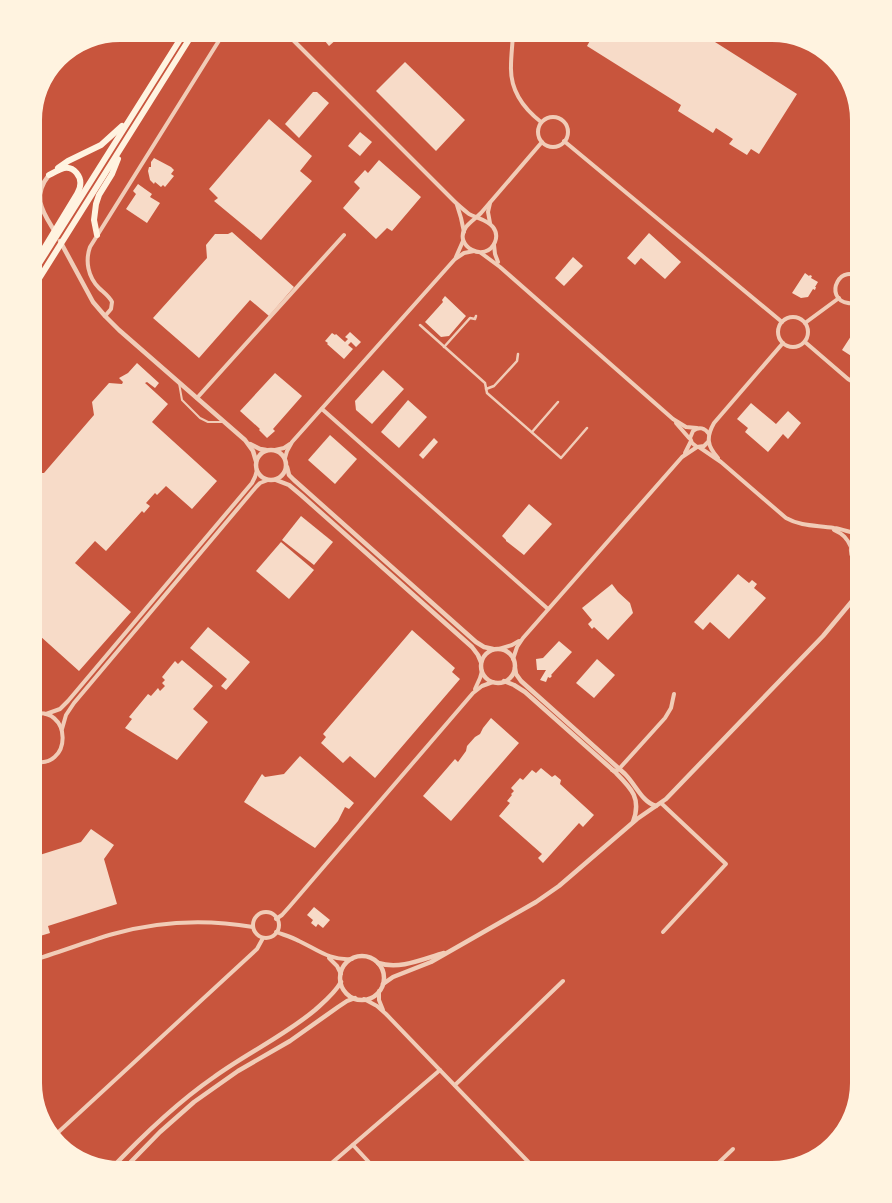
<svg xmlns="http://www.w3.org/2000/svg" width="892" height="1203" viewBox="0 0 892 1203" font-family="Helvetica,sans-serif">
	<rect width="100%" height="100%" fill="#c8553d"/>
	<g fill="#f7dbc8">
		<path d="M316 30H347L329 46Z"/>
		<path d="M596 30H696L797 94 759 154 751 149 747 155 729 144 733 139 716 128 713 133 678 111 681 105 587 46Z"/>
		<path d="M405 62 465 120 436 151 376 91Z"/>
		<path d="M313 92H317L329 103 299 138 285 124Z"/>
		<path d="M269 119 312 156 300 171 312 181 261 240 214 201 218 198 209 189Z"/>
		<path d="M360 132 372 142 360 156 348 146Z"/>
		<path d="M154 158 171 167 174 170 171 174 174 176 165 187 163 185 161 187 155 182 154 184 150 180 148 171 149 167H151V162Z"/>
		<path d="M379 160 421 197 392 231 387 228 376 239 343 208 360 188 354 182 365 170 368 173Z"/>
		<path d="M138 184 152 194 150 197 160 203 147 223 126 209 136 194 133 191Z"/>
		<path d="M232 232 294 287 269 316 250 300 199 358 153 318 207 258 206 245 215 234H228Z"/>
		<path d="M649 233 681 262 665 279 641 258 635 265 627 258Z"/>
		<path d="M573 257 583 266 564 286 555 278Z"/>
		<path d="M805 273 809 276 810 275 812 276 811 278 818 282 815 287H816L815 290 813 289 808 297 801 298 792 293Z"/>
		<path d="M445 296 466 316 449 336 441 337 425 322 443 302 442 300Z"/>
		<path d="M862 319V367L858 364 859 361 842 350Z"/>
		<path d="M350 332 361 342 356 347 351 342 348 345 353 349 344 359 327 344 328 343 325 341 332 333 335 335 336 334 345 342 348 339 345 337Z"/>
		<path d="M137 363 159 383 155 388 147 382 145 383 168 404 152 422 217 481 192 509 166 486 157 495 155 493 146 503 150 506 144 513 142 511 106 551 95 541 75 563 131 612 79 671 30 627V474L31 473H44L94 415 92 402 109 383 122 384 123 382 119 378 128 373Z"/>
		<path d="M383 370 404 389 372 424 356 410 355 401Z"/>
		<path d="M275 373 302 396 273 429 275 431 267 438 259 430 260 429 240 411Z"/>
		<path d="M408 400 427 417 399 448 381 432Z"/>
		<path d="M751 403 776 424 788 411 801 423 788 439 783 434 768 452 745 432 748 428 737 419Z"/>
		<path d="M330 435 357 459 335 484 308 460Z"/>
		<path d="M434 438 438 442 423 459 419 455Z"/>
		<path d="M529 504 552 524 524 555 506 541V540L502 536Z"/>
		<path d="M301 516 333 542 314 565 282 540Z"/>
		<path d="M281 542 314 570 289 599 256 571Z"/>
		<path d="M738 574 749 583 752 580 757 584 754 588 766 598 729 639 710 622 703 630 694 622Z"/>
		<path d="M612 584 618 592 630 603 633 613 608 640 594 627 592 629 588 624 592 620 582 608Z"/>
		<path d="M208 627 250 662 226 690 221 686 227 679 190 648Z"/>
		<path d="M412 630 455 668 452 672 460 679 375 778 350 756 343 763 321 743 326 737 323 734Z"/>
		<path d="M559 641 572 652 551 675 552 676 550 678 548 677 546 682 540 680 546 670H537L536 659 543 658Z"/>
		<path d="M597 659 615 675 594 698 576 683Z"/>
		<path d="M182 660 213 686 193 709 208 722 177 760 125 728 132 719 129 717 148 694 151 696 158 688 160 691 165 686 162 683 165 680 162 677 175 661 178 664Z"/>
		<path d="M491 718 519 743 451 821 423 796 455 759 458 762 466 751 467 746 475 737 480 734 483 728Z"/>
		<path d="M300 756 354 803 349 809 345 807 338 821 315 848 244 802 262 774 265 777 284 774Z"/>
		<path d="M541 768 552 777 555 775 561 780 560 784 594 815 583 827 579 823 543 863 538 858 542 854 499 816 510 803 507 801 512 795 511 794 514 791 511 788 520 778 523 780 532 770 536 773Z"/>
		<path d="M91 829 114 845 104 859 117 904 48 926 50 933 30 939V858L81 842Z"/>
		<path d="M314 907 330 920 323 928 318 924 316 927 311 923 313 920 307 915Z"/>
	</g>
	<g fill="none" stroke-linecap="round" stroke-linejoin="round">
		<path stroke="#f1ccb7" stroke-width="2" d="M179 383 182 400 200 418 208 422H224"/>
		<g stroke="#f1ccb7" stroke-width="2.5">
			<path d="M420 325 485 383 487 393 561 458 587 428"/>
			<path d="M444 347 470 318 475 319 476 316"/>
			<path d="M486 389 494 386 517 361 518 354"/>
			<path d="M532 432 558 402"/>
		</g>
		<g stroke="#f1ccb7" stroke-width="4">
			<path d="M283 30 454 201C459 206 464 210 469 214 477 218 488 220 493 227 496 231 497 237 495 242 486 264 452 246 466 227 470 222 476 218 481 213L542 142"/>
			<path d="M513 30C513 42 511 54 511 66 510 90 523 108 541 122"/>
			<circle cx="553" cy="132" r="15"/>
			<path d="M564 141 782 322"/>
			<path d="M457 205 461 218 464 232"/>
			<path d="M490 223 488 212 490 203"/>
			<path d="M494 245 495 254 498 262"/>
			<path d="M481 253 500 267 673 419 686 427 697 428"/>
			<path d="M456 257 463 241"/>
			<path d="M862 297C858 301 854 304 848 303 822 299 841 258 862 281"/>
			<path d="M105 316 111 309 112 302C109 296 103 292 99 288 88 277 85 261 90 247L220 39 225 34 233 30"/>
			<circle cx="793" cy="332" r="15"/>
			<path d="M805 323 839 298"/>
			<path d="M805 342 848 379 853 382H862"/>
			<path d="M197 398 344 235"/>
			<path d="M322 409 548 609"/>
			<path d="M676 423 689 438"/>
			<path d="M708 442 704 446 697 447 692 443 690 438 693 431C699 426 705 428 709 434"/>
			<path d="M699 447 721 462 786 518C802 527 817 525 834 528 844 529 852 534 862 534"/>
			<path d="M275 450 284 448 290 444"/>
			<path d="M685 453 691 441"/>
			<path d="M285 458 287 451 292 442 455 259 464 253 474 251"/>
			<path d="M718 458C707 446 706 437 714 423L783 343"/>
			<path d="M834 530C843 534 847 538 851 547"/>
			<path d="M499 649 512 645 519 641"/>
			<path d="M513 659 517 647 523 638 682 457 697 447"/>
			<path d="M475 689 480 678 482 671"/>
			<path d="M46 714 60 709 68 701 252 483 255 477 257 470"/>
			<path d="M62 729 66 715 74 703 256 487 260 483 268 480"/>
			<path d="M30 761C74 773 73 702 30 715"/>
			<path d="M612 770 616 771 619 769 665 718 671 708 674 694"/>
			<path d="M661 803 726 864 663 932"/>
			<circle cx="266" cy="925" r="13"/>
			<path d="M276 919 282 915 290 906 473 693 482 686 493 682"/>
			<path d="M276 932C284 935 292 937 299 941 318 950 330 961 352 959"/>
			<path d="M329 958 337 966 341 974"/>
			<path d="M30 961C58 953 85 942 113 934 159 921 206 919 253 927"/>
			<path d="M379 991V1000L383 1010"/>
			<path d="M364 999 377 1006 386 1014 539 1173"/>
			<path d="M455 1085 563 981"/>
			<path d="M52 1138 257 949 263 938"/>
			<path d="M353 1145 379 1173"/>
			<path d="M320 1173 440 1070"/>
			<path d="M708 1173 733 1149"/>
		</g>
		<g stroke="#f1ccb7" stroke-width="4.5">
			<path d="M49 175C31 197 43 212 55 232"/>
			<path d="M60 241 93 302 105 316 119 330 245 440 253 451 256 461"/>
			<path d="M250 444 260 449 266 450"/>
			<circle cx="271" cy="465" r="15"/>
			<path d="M287 467 289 475 294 480 476 642 484 647 493 649"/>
			<path d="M276 480 289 485 301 495 472 647 478 655 481 662"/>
			<path d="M856 563 862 577"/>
			<path d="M862 566C847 558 848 542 862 534"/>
			<circle cx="498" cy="666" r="17"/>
			<path d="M515 668 516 674 521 681 625 774C636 785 642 802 656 806"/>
			<path d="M504 681 514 685 525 692 615 772C631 788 642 798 633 822"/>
			<circle cx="362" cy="978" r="22"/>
			<path d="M378 963C400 970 423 959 444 953"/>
			<path d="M383 984 393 977 431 962 536 902 559 886 637 819 666 799 823 636 853 600 862 583"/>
			<path d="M109 1171C142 1136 175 1104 214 1077 247 1053 284 1036 315 1010 325 1001 335 993 341 982"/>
			<path d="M120 1173 160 1132 194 1102 238 1071 290 1041 338 1007 347 1001 355 998"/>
		</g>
		<g stroke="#fff3e0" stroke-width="6">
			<path d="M58 168 68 161 101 145 122 126"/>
			<path d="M97 235 94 220 96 204 99 195 112 174 118 159"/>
			<path d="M37 260 77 194C78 192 80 188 80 186 82 177 74 166 64 168 59 169 54 173 49 175"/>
			<path d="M30 278 186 30"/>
			<path d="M30 293 195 30"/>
		</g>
	</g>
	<path d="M0 0H892V1203H0ZM120 39H772A81 81 0 0 1 853 120V1083A81 81 0 0 1 772 1164H120A81 81 0 0 1 39 1083V120A81 81 0 0 1 120 39Z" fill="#fff3e0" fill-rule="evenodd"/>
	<path fill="none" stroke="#fff3e0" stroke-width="6" d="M120 39H772A81 81 0 0 1 853 120V1083A81 81 0 0 1 772 1164H120A81 81 0 0 1 39 1083V120A81 81 0 0 1 120 39Z"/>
</svg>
